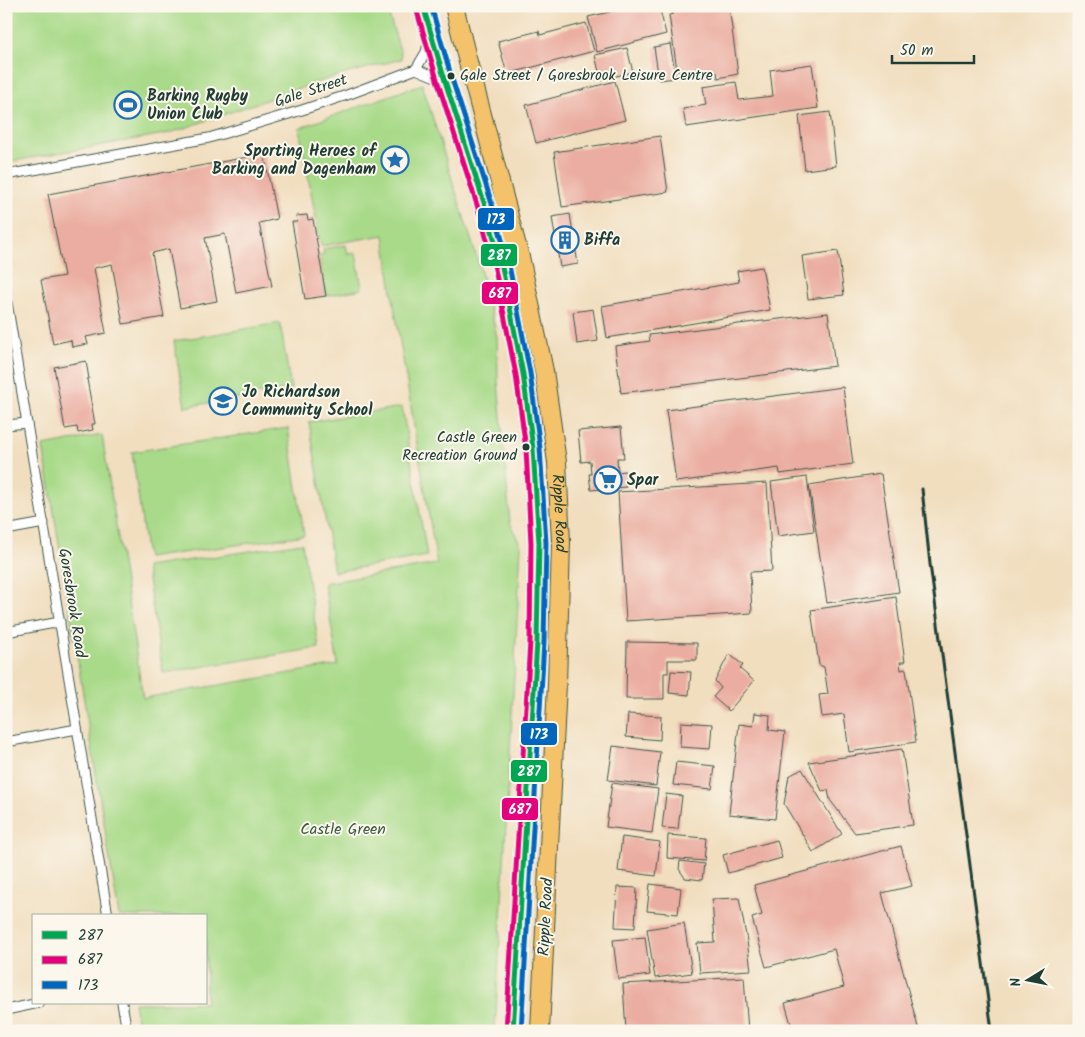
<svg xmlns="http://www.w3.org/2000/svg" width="1085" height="1037" viewBox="0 0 1085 1037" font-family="Kalam,sans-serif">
	<rect width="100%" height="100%" fill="#fbf7ec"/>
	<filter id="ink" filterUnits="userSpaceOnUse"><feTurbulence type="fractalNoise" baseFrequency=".02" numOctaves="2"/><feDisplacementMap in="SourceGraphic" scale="10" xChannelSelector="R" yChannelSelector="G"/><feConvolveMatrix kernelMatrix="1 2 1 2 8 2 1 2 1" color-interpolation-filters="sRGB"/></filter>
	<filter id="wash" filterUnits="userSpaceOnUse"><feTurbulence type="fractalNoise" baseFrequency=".0096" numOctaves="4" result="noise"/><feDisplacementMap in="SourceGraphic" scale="20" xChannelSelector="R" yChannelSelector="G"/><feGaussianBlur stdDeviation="1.12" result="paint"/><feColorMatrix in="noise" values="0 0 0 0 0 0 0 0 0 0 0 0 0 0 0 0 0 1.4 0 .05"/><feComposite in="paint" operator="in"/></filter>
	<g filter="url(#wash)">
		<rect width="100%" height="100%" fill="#f1debf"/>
		<g fill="#a9da89" stroke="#648c5e">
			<path d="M6 6H386L401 53V59L330 78 170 133 8 162 6 151Z"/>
			<path d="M422 84 480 268 497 337 498 381 510 523 521 546 495 1031H139L134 1003H206V916H119C93 759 69 603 43 446L102 435 143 698 338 665 324 583 437 564 393 299 384 235 321 246 299 128Z"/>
			<path d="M346 245 348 254 356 253 362 289 326 296 319 256 324 255 323 249Z"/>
			<path d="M280 323 291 389 185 407 174 341Z"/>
			<path d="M402 407 427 556 334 572 309 422Z"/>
			<path d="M288 428 304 535 147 558 132 452Z"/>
			<path d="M302 543 319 648 163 673 146 567Z"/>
		</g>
		<g id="blocks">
			<g fill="#ebada1">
				<path d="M635 6H659L666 34 597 52 588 17Z"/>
				<path d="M672 6H729L738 74 718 78 717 72 682 77 681 70H677L669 15 673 14Z"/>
				<path d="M586 23 594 51 507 74 498 41 539 31 540 35Z"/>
				<path d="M670 44 676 78 659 80 654 47Z"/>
				<path d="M627 48 633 72 601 80 595 55Z"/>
				<path d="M812 64 818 108 686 127 683 109 706 105 703 87 736 82 739 100 773 96 770 70Z"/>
				<path d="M615 81 625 120 536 143 526 105Z"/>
				<path d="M830 112 836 166 805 170 799 116Z"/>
				<path d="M660 136 668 192 562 207 554 152Z"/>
				<path d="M264 154 277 219 259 223 272 286 236 293 225 234 205 238 217 301 180 308 169 249 152 253 164 317 123 324 112 264 94 268 106 333 86 337 88 344 72 347 71 340 53 344 41 280 64 276 48 194Z"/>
				<path d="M570 214 578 264 560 267 552 217Z"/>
				<path d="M307 215 308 220 313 219 326 296 305 299 292 222H297L296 216Z"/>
				<path d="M838 251 844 295 808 299 802 256Z"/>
				<path d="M762 267 770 310 607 338 602 306 739 282 737 271Z"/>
				<path d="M593 309 598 341 577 344 573 312Z"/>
				<path d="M828 313 835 366 621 393 615 346 650 341 649 335Z"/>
				<path d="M86 361 89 379H87L95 424H92L93 430 78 433 77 427 65 429 54 367Z"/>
				<path d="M843 387 853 464 780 474 779 468 676 482 666 410Z"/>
				<path d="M621 427 624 458H617L618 472 625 471 626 487 591 490 589 474H591L590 461 581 462 578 431Z"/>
				<path d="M881 474 899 592 827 603 809 485Z"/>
				<path d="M807 477 814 531 778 536 771 482Z"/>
				<path d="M767 483 772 571 750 572 752 613 626 621 618 492Z"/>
				<path d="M896 597 905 662H900L901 670 906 669 916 742 849 752 844 714 822 717 819 695 828 694 824 667 819 665 811 610Z"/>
				<path d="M627 642 697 643V660H668V673H664V699H626Z"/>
				<path d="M729 654 743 665 740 669 754 681 729 711 713 697 721 688 715 681Z"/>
				<path d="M671 671 691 672 689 695 669 693Z"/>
				<path d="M755 713 770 715 769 730 785 732 775 819 729 814 739 724 753 726Z"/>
				<path d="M628 714 661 716 660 740 626 737Z"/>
				<path d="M681 722 712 724 710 749 680 747Z"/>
				<path d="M613 746 660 752 656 786 608 780Z"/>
				<path d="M902 749 913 825 855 833 830 800 828 790 822 791 809 762Z"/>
				<path d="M676 762 715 766 712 789 673 785Z"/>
				<path d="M802 769 842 834 813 852 784 804 789 776Z"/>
				<path d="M612 783 658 789 652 833 606 827Z"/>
				<path d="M666 794 682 796 678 829 662 828Z"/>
				<path d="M668 835 706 838 704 861 667 858Z"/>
				<path d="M622 837 660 842 656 876 618 871Z"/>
				<path d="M777 840 782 858 728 873 723 855Z"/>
				<path d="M901 846 912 886 882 893 919 1031H793L785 1003 844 987 834 949 766 967 752 918 762 915 754 885Z"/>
				<path d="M680 861 704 864 702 880 685 878 679 869Z"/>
				<path d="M650 884 681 888 678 914 647 911Z"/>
				<path d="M617 887 637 888 635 928 615 927Z"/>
				<path d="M739 898 747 941 751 970 700 973 697 943 715 942 712 899Z"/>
				<path d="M684 923 692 973 655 978 647 929Z"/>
				<path d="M645 937 650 975 618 979 613 940Z"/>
				<path d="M744 977 748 1031H626L623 984Z"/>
			</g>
		</g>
	</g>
	<g filter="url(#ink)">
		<use href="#blocks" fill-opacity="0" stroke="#3e5549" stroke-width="1"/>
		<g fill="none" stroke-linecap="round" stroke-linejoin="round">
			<g stroke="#3e5549" stroke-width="11">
				<g id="street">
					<path d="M416 69 445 81"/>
					<path d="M6 175 209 138 302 110 347 95 416 69 426 52 429 39"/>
					<path d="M6 296 108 916"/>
					<path d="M6 425 27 423"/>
					<path d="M6 530 44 523"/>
					<path d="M6 632 60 622"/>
					<path d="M6 742 77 729"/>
					<path d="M122 1003 127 1031"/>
					<path d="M6 1010 39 1003"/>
				</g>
			</g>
			<g stroke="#3e5549" stroke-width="20">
				<g id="highway">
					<path d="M423 6 445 81 485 206 502 267 523 374 533 448 539 543 537 642 513 1031"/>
					<path id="s1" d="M454 6 468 62 521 261 544 371 557 462 561 542 557 684 540 1031"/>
				</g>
			</g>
			<use href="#street" stroke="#fff" stroke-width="9"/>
			<use href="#highway" stroke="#f3c26a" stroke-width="18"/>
			<path stroke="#1f3d34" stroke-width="3" d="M922 489 930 564 992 1031"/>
			<g stroke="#fbf7ec" stroke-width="9">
				<path id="bus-1" d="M423 6 445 81 485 206 502 267 523 374 533 448 539 543 537 642 513 1031"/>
			</g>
			<g stroke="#fbf7ec" stroke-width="9">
				<path id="bus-2" d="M416 8 438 83 478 208 495 269 516 375 526 449 531 543 530 642 506 1031"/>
			</g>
			<g stroke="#fbf7ec" stroke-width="9">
				<path id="bus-3" d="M431 6 452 79 492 204 509 265 530 373 540 448 546 543 544 642 521 1031"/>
			</g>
			<use href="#bus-1" stroke="#00a651" stroke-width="5"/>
			<use href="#bus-2" stroke="#e5007d" stroke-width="5"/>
			<use href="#bus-3" stroke="#0065bd" stroke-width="5"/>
		</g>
	</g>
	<defs>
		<g id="stadium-ring" transform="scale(1.4375)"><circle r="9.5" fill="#fbf7ec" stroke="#1f6fb2" stroke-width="1.5"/><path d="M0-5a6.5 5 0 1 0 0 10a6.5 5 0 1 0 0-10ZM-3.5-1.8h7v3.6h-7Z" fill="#1f6fb2"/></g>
		<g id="sight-ring" transform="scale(1.4375)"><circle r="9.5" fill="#fbf7ec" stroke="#1f6fb2" stroke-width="1.5"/><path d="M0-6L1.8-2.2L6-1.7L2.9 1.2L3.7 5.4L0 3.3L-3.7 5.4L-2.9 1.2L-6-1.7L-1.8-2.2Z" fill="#1f6fb2"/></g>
		<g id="building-ring" transform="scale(1.4375)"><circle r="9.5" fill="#fbf7ec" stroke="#1f6fb2" stroke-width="1.5"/><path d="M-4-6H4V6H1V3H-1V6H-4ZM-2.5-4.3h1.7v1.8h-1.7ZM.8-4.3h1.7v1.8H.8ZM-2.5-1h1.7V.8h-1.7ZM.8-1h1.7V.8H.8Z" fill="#1f6fb2"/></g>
		<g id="school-ring" transform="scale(1.4375)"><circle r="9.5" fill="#fbf7ec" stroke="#1f6fb2" stroke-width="1.5"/><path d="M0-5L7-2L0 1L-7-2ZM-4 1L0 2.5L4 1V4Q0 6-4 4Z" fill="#1f6fb2"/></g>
		<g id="supermarket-ring" transform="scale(1.4375)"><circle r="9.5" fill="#fbf7ec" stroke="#1f6fb2" stroke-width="1.5"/><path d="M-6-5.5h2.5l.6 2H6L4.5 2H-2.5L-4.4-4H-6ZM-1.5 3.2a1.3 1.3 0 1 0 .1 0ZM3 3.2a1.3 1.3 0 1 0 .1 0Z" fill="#1f6fb2"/></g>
	</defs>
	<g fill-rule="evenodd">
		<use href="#stadium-ring" x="128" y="105"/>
		<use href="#sight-ring" x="395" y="160"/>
		<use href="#building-ring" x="565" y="240"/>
		<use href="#school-ring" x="223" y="401"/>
		<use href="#supermarket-ring" x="608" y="480"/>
	</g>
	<g fill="#1f3d34" stroke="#fbf7ec" stroke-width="2">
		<circle cx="451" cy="76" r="4.5"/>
		<circle cx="526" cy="447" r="4.5"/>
	</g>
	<g text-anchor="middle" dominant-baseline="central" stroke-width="4" stroke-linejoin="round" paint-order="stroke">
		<g font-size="15" fill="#1f3d34" stroke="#fbf7ec" text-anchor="start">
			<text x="460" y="76">Gale Street / Goresbrook Leisure Centre</text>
			<text x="517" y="438" text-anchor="end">Castle Green<tspan x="517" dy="18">Recreation Ground</tspan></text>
		</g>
		<g font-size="16" fill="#1f3d34" stroke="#fbf7ec">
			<text transform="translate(311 91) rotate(-18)">Gale Street</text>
			<text stroke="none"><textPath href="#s1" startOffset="519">Ripple Road</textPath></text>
			<text transform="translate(72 603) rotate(81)">Goresbrook Road</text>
			<text transform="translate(546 917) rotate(-87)">Ripple Road</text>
		</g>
		<g font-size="16" font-weight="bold" fill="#1f3d34" stroke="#fbf7ec" text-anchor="start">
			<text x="147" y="96">Barking Rugby<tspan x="147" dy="18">Union Club</tspan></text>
			<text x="376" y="151" text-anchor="end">Sporting Heroes of<tspan x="376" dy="18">Barking and Dagenham</tspan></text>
			<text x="584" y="240">Biffa</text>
			<text x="242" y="392">Jo Richardson<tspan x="242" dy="18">Community School</tspan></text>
			<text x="627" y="480">Spar</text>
		</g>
		<g font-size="16" fill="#3b5c45" stroke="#fbf7ec">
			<text x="343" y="829">Castle Green</text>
		</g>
	</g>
	<g stroke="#fbf7ec" stroke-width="2">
		<rect x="477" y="207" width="38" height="24" rx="5" fill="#0065bd"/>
		<rect x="480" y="243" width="38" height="24" rx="5" fill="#00a651"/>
		<rect x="481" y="281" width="38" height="24" rx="5" fill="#e5007d"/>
		<rect x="520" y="722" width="38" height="24" rx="5" fill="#0065bd"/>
		<rect x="510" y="759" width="38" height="24" rx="5" fill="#00a651"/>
		<rect x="501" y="797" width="38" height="24" rx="5" fill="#e5007d"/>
	</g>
	<g font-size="14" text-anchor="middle" font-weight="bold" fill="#fff">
		<text x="496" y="224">173</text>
		<text x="499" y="260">287</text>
		<text x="500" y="298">687</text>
		<text x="539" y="739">173</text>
		<text x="529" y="776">287</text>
		<text x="520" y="814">687</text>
	</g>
	<rect width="1085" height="1037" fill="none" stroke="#fbf7ec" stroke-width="25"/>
	<rect x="32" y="914" width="175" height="90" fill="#fbf7ec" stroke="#a3ada2"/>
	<rect x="42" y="931" width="25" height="8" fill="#00a651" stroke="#a3ada2"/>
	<text x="78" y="940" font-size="15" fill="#1f3d34">287</text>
	<rect x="42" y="956" width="25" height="8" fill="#e5007d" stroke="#a3ada2"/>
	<text x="78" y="964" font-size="15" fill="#1f3d34">687</text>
	<rect x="42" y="981" width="25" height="8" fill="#0065bd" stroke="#a3ada2"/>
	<text x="78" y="990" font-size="15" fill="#1f3d34">173</text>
	<g transform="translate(1028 980) rotate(260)" stroke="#fbf7ec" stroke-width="4" paint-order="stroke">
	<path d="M0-4L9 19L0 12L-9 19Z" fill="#1f3d34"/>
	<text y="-8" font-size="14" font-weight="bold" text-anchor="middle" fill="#1f3d34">N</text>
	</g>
	<path d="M892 55v8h82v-8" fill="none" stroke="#1f3d34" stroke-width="2.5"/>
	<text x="900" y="55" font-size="15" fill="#1f3d34" stroke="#fbf7ec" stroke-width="4" paint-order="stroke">50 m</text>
</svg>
